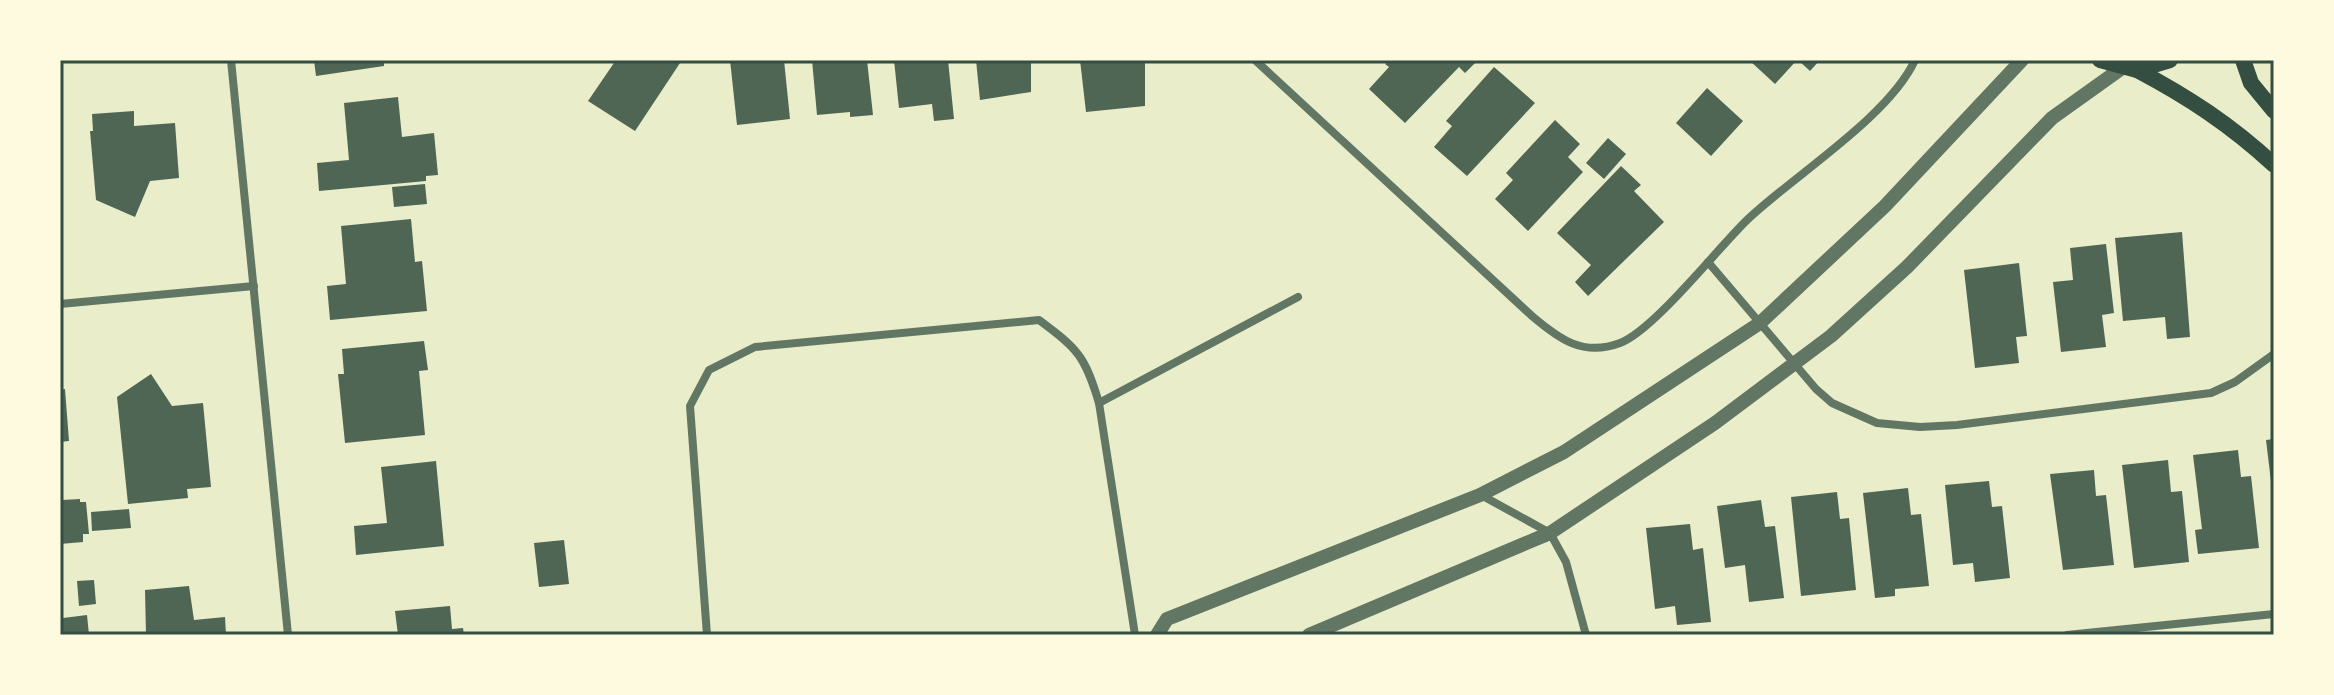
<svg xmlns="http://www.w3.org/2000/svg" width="2334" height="695" viewBox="0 0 2334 695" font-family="Bitter,serif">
	<rect width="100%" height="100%" fill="#e9edc9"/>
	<g fill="#4f6655">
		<path d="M314 60H384V66L316 76Z"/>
		<path d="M616 60H682L635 131 588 101Z"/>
		<path d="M730 60H784L790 119 737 125Z"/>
		<path d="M812 60H867L873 115 850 117V112L817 115Z"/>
		<path d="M894 60H948L954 119 934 121 932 104 899 108Z"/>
		<path d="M976 60H1031V92L980 100Z"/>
		<path d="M1080 60H1145V106L1086 112Z"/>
		<path d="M1389 60H1478L1465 73 1459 67 1405 123 1369 89 1389 67 1385 64Z"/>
		<path d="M1749 60H1797L1775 84Z"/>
		<path d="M1798 60H1820L1810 71Z"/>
		<path d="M1494 67 1535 103 1467 176 1434 147 1452 126 1446 121Z"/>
		<path d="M1707 88 1743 121 1711 156 1676 123Z"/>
		<path d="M398 97 402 137 434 133 438 175 426 176V181L319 191 317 163 349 160 344 103Z"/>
		<path d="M134 111V126L175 123 179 178 150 181 135 217 96 200 90 131H93L92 114Z"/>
		<path d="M1555 120 1580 144 1568 157 1583 172 1528 231 1495 199 1513 180 1506 173Z"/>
		<path d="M1608 138 1626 154 1604 179 1586 163Z"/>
		<path d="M1621 166 1641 185 1634 191 1664 222 1588 296 1575 282 1591 265 1557 233Z"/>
		<path d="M425 184 427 204 394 207 392 187Z"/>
		<path d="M411 219 415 262 422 261 427 311 330 320 327 286 346 284 341 226Z"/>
		<path d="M2182 232 2190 337 2167 339 2165 317 2123 321 2115 238Z"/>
		<path d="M2106 244 2114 313 2102 315 2106 347 2061 352 2053 282 2073 280 2070 248Z"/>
		<path d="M2019 263 2027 336 2016 337 2019 363 1975 368 1964 270Z"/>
		<path d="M424 341 428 370 419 371 425 435 345 443 338 374H344L342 349Z"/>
		<path d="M151 374 172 406 203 403 211 487 187 489 188 498 128 504 117 397Z"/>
		<path d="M65 389 69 441 60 442V390Z"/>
		<path d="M2274 439V490H2272L2266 440Z"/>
		<path d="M2238 450 2241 477 2251 476 2259 548 2198 554 2195 530 2202 529 2193 455Z"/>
		<path d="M2168 460 2171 492 2182 491 2189 562 2134 568 2122 465Z"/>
		<path d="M436 461 444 546 356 555 354 526 387 523 381 467Z"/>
		<path d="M2094 470 2096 496 2106 495 2114 565 2063 570 2050 474Z"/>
		<path d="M1989 481 1992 507 2002 506 2010 578 1975 582 1973 563 1953 565 1945 485Z"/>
		<path d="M1908 488 1911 515 1921 514 1929 586 1895 589V596L1875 598 1863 493Z"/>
		<path d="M1837 492 1840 519 1849 518 1856 590 1801 596 1791 497Z"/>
		<path d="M80 499V502H86L89 534H83V542L60 544 62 500Z"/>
		<path d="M1761 500 1765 527 1775 526 1784 598 1749 602 1745 565 1725 568 1717 506Z"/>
		<path d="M129 509 131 528 92 531 91 512Z"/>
		<path d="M1690 524 1693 550 1703 548 1711 622 1677 625 1675 606 1655 609 1646 528Z"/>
		<path d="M564 540 569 584 539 587 534 543Z"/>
		<path d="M94 580 96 604 79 606 77 581Z"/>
		<path d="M189 586 194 620 225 617 226 635H146L145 590Z"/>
		<path d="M450 606 452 629 463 628 464 635H398L395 611Z"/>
		<path d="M60 612 63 618 87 615 89 635H60Z"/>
	</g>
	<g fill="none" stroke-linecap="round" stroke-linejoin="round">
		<g stroke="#617663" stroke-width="8">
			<path d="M231 60 288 635"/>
			<path d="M1255 60 1532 316C1559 339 1583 357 1620 343 1653 331 1718 248 1747 220 1793 176 1889 117 1915 60"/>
			<path d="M1708 262 1816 389 1832 403 1877 423 1920 427 1957 425 2211 393 2235 382 2274 354"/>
			<path d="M60 304 254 286"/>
			<path d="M1099 403 1135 635"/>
			<path d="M1481 495 1550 533 1566 562 1586 635"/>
			<path d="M707 635 690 406 709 370 755 347 1039 320C1078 349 1085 356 1099 403L1298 297"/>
			<path d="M2067 635 2274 614"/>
		</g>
		<g stroke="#617663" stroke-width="14">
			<path d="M1157 635 1167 619 1480 495 1564 452 1760 323 1885 206 2022 60"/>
			<path d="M1309 635 1550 533 1715 423 1831 336 1907 267 2052 118 2122 68"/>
		</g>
		<g stroke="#344e41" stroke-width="16">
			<path d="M2100 60 2137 70 2170 60"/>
			<path d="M2243 60 2251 83 2274 111"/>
			<path d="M2137 70C2188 97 2231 125 2274 165"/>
		</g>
	</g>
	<rect width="2334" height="695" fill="none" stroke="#fefae0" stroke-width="124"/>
	<rect x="62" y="62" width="2210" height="571" fill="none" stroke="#344e41" stroke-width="3"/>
</svg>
